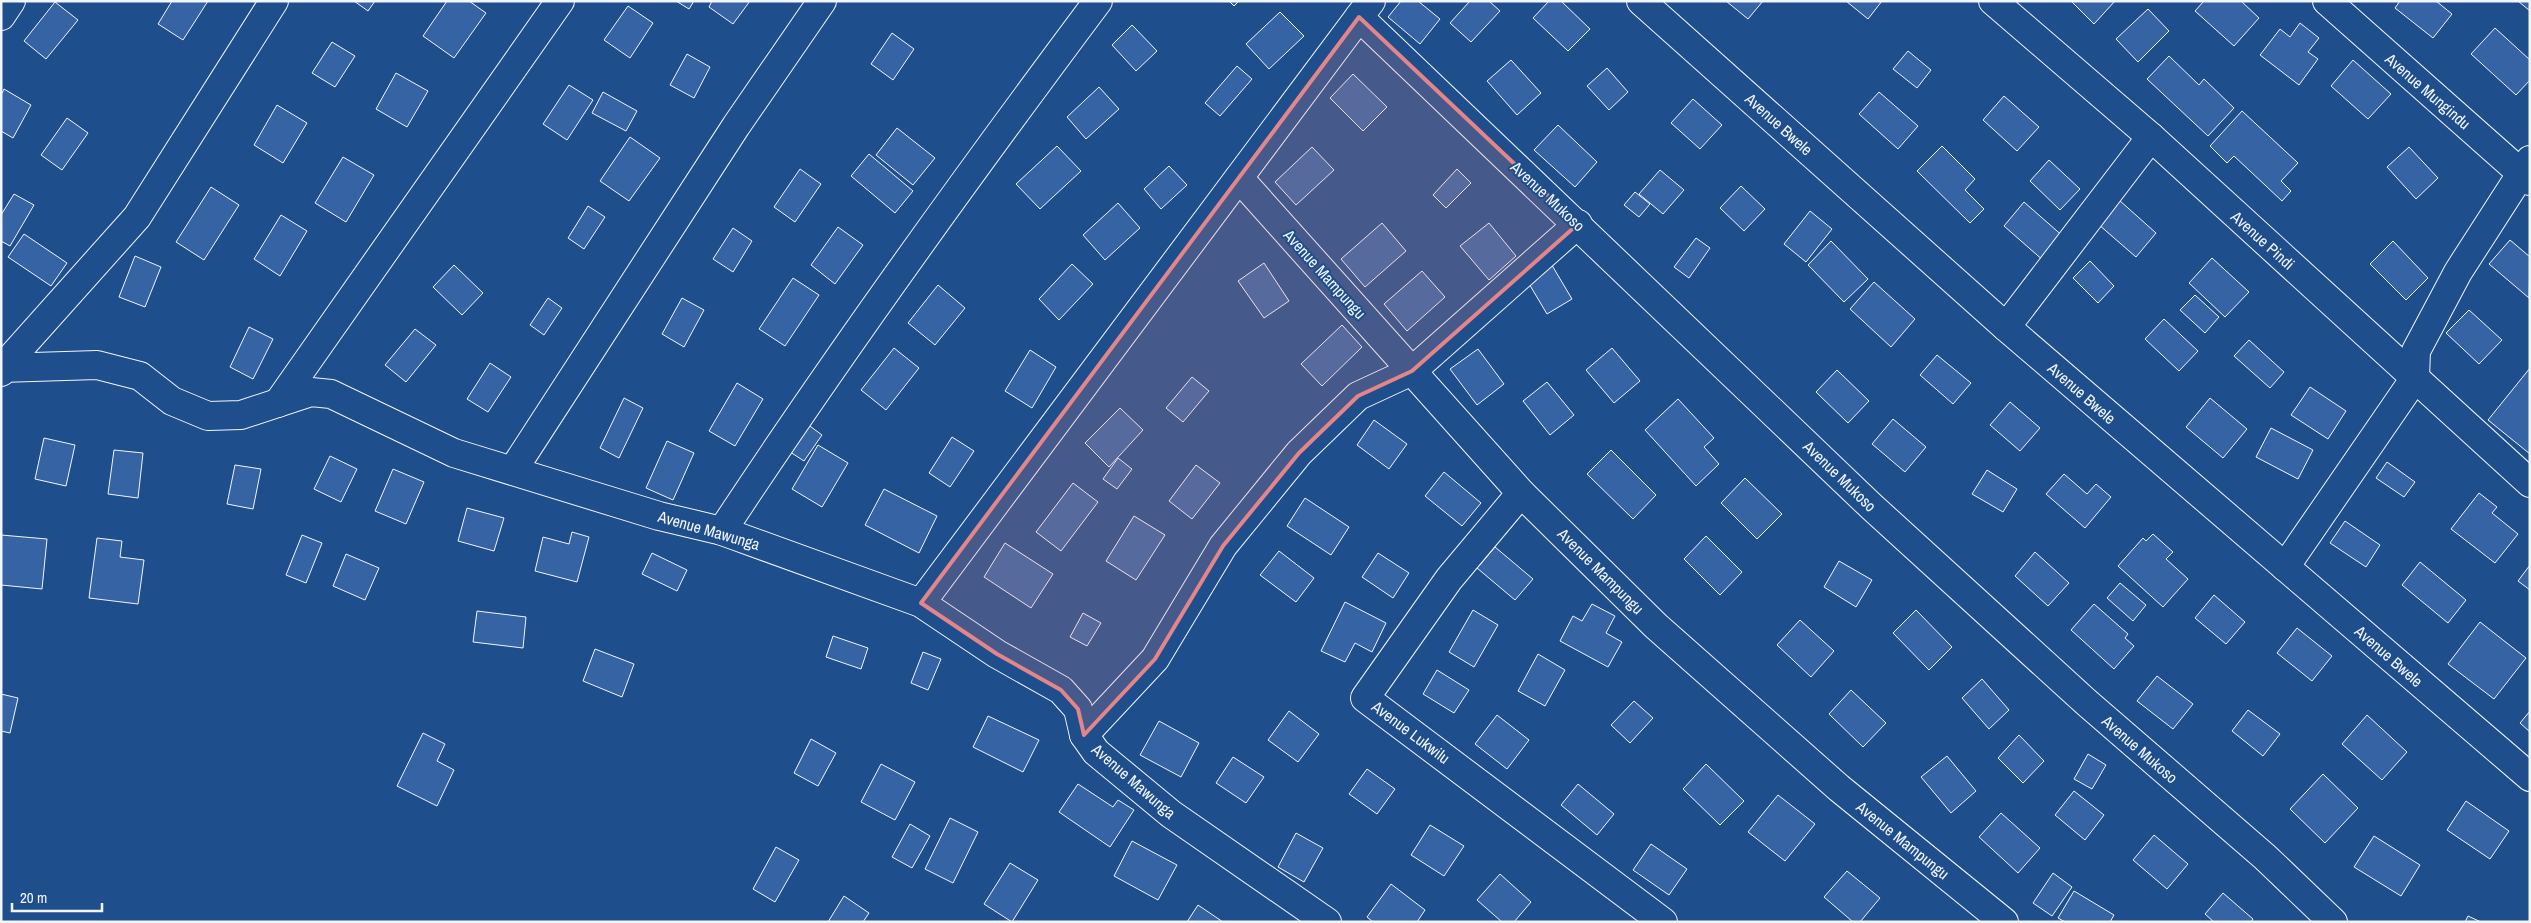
<svg xmlns="http://www.w3.org/2000/svg" width="2531" height="923" viewBox="0 0 2531 923" font-family="'Archivo Narrow',sans-serif">
	<rect width="100%" height="100%" fill="#1f4e8c"/>
	<g fill="#3563a3" stroke="#f2f6ff">
		<path d="M172 1H208L183 40 158 24Z"/>
		<path d="M354 1H375L368 11Z"/>
		<path d="M447 1H469L486 13 454 58 423 36Z"/>
		<path d="M676 1H694L689 9Z"/>
		<path d="M712 1H750L733 24 709 7Z"/>
		<path d="M1229 1H1239L1234 6Z"/>
		<path d="M1401 1H1418L1440 19 1420 44 1388 17Z"/>
		<path d="M1470 1H1489L1500 11 1471 42 1450 23Z"/>
		<path d="M1549 1H1561L1590 29 1568 51 1533 18Z"/>
		<path d="M1726 1H1763L1748 19Z"/>
		<path d="M1846 1H1882L1868 19Z"/>
		<path d="M2071 1H2115L2094 24Z"/>
		<path d="M2204 1H2241L2259 18 2234 46 2195 11Z"/>
		<path d="M2400 1H2436L2452 14 2433 38 2395 8Z"/>
		<path d="M2518 1H2530V11Z"/>
		<path d="M55 2 78 20 46 59 24 41Z"/>
		<path d="M628 6 653 23 630 58 604 40Z"/>
		<path d="M2148 9 2169 31 2138 62 2116 39Z"/>
		<path d="M1280 12 1304 36 1269 69 1246 44Z"/>
		<path d="M2300 23 2319 38 2308 52 2318 59 2299 85 2260 55 2280 29 2290 37Z"/>
		<path d="M1132 25 1157 51 1136 71 1112 45Z"/>
		<path d="M2495 28 2530 60V80L2516 95 2471 54Z"/>
		<path d="M892 33 914 49 893 80 871 64Z"/>
		<path d="M332 42 355 56 335 87 312 73Z"/>
		<path d="M1908 51 1931 70 1917 88 1893 69Z"/>
		<path d="M687 54 710 67 694 98 670 85Z"/>
		<path d="M2169 56 2199 85 2204 79 2234 108 2208 136 2147 79Z"/>
		<path d="M1511 60 1541 93 1517 115 1487 81Z"/>
		<path d="M2353 60 2391 94 2368 119 2331 86Z"/>
		<path d="M1237 66 1252 79 1220 116 1205 103Z"/>
		<path d="M1607 68 1628 92 1609 110 1587 86Z"/>
		<path d="M396 73 428 91 407 127 376 109Z"/>
		<path d="M1353 74 1387 107 1363 131 1330 98Z"/>
		<path d="M569 85 593 100 567 140 543 124Z"/>
		<path d="M1099 87 1119 109 1086 139 1067 117Z"/>
		<path d="M4 89 31 105 13 138 1 131V95Z"/>
		<path d="M603 92 637 111 626 131 592 113Z"/>
		<path d="M1879 92 1918 126 1898 149 1859 114Z"/>
		<path d="M2004 96 2039 127 2017 151 1983 120Z"/>
		<path d="M1693 99 1722 125 1700 149 1671 123Z"/>
		<path d="M277 105 307 123 283 163 254 145Z"/>
		<path d="M2242 111 2298 163 2281 181 2291 191 2282 201 2234 156 2227 163 2210 146Z"/>
		<path d="M67 118 88 133 62 170 41 155Z"/>
		<path d="M1558 125 1597 162 1575 187 1534 150Z"/>
		<path d="M897 128 935 158 913 185 876 155Z"/>
		<path d="M630 137 660 158 629 201 600 181Z"/>
		<path d="M1057 146 1081 171 1040 209 1016 184Z"/>
		<path d="M1942 146 1975 179 1965 190 1984 209 1970 223 1917 171Z"/>
		<path d="M1312 147 1334 170 1296 205 1275 182Z"/>
		<path d="M2409 147 2438 178 2416 199 2387 167Z"/>
		<path d="M869 154 913 191 895 213 851 176Z"/>
		<path d="M343 157 374 175 346 222 315 203Z"/>
		<path d="M2049 160 2080 189 2060 210 2030 181Z"/>
		<path d="M1169 166 1187 185 1161 209 1144 189Z"/>
		<path d="M800 169 821 184 795 222 774 207Z"/>
		<path d="M1457 169 1471 183 1446 208 1433 195Z"/>
		<path d="M1660 170 1684 190 1663 214 1639 194Z"/>
		<path d="M1741 186 1765 209 1744 231 1720 208Z"/>
		<path d="M211 187 239 205 204 260 176 242Z"/>
		<path d="M1635 192 1650 204 1639 217 1624 205Z"/>
		<path d="M14 194 34 205 10 246 1 241V215Z"/>
		<path d="M2119 200 2156 233 2136 257 2098 224Z"/>
		<path d="M2024 202 2065 238 2045 262 2004 226Z"/>
		<path d="M1118 203 1140 228 1105 260 1083 235Z"/>
		<path d="M588 206 605 217 584 249 568 238Z"/>
		<path d="M1810 211 1832 229 1806 262 1784 244Z"/>
		<path d="M281 215 307 231 280 276 254 259Z"/>
		<path d="M1382 223 1406 251 1365 287 1341 259Z"/>
		<path d="M1489 223 1516 256 1489 280 1460 246Z"/>
		<path d="M838 227 863 245 835 284 811 265Z"/>
		<path d="M733 228 752 241 733 272 713 259Z"/>
		<path d="M24 234 67 263 51 286 8 257Z"/>
		<path d="M1696 238 1710 248 1689 278 1674 267Z"/>
		<path d="M2510 240 2530 257 2529 298 2489 264Z"/>
		<path d="M1831 241 1868 279 1844 302 1808 265Z"/>
		<path d="M2393 241 2428 278 2406 300 2370 264Z"/>
		<path d="M135 256 161 267 145 307 119 297Z"/>
		<path d="M2212 258 2249 292 2225 317 2189 283Z"/>
		<path d="M2090 261 2114 286 2098 303 2073 278Z"/>
		<path d="M1550 262 1572 299 1547 314 1525 277Z"/>
		<path d="M1264 263 1289 301 1264 318 1238 281Z"/>
		<path d="M1072 264 1093 284 1059 320 1039 299Z"/>
		<path d="M454 265 483 293 462 315 433 287Z"/>
		<path d="M1422 271 1445 297 1407 331 1384 304Z"/>
		<path d="M793 278 819 295 785 346 759 329Z"/>
		<path d="M1874 282 1915 319 1891 347 1850 309Z"/>
		<path d="M938 285 965 308 935 345 908 323Z"/>
		<path d="M2195 295 2219 317 2205 333 2180 310Z"/>
		<path d="M548 298 562 308 544 335 530 325Z"/>
		<path d="M682 298 704 310 684 347 662 334Z"/>
		<path d="M2469 310 2502 340 2479 364 2446 333Z"/>
		<path d="M2164 319 2198 351 2179 371 2145 339Z"/>
		<path d="M1342 325 1362 347 1322 386 1301 364Z"/>
		<path d="M249 327 273 339 253 379 230 367Z"/>
		<path d="M415 329 436 345 406 382 385 365Z"/>
		<path d="M2249 340 2284 372 2270 388 2234 356Z"/>
		<path d="M894 348 919 368 886 410 861 390Z"/>
		<path d="M1612 348 1640 381 1614 403 1586 370Z"/>
		<path d="M1478 349 1504 384 1477 405 1450 369Z"/>
		<path d="M1030 350 1056 367 1032 408 1005 391Z"/>
		<path d="M1937 355 1971 383 1953 404 1920 375Z"/>
		<path d="M490 363 511 377 488 412 467 399Z"/>
		<path d="M2530 368V454L2488 420Z"/>
		<path d="M1837 370 1869 401 1848 423 1816 392Z"/>
		<path d="M1192 377 1209 391 1183 422 1166 408Z"/>
		<path d="M1547 382 1574 415 1550 435 1523 401Z"/>
		<path d="M737 383 763 399 735 446 709 431Z"/>
		<path d="M2310 387 2346 411 2328 439 2291 415Z"/>
		<path d="M624 398 643 408 619 458 600 448Z"/>
		<path d="M2210 398 2247 429 2223 458 2186 427Z"/>
		<path d="M1678 399 1714 438 1704 447 1719 464 1696 486 1645 430Z"/>
		<path d="M2010 402 2040 428 2020 451 1990 425Z"/>
		<path d="M1120 408 1143 430 1109 467 1085 443Z"/>
		<path d="M1893 419 1926 447 1905 472 1872 444Z"/>
		<path d="M1374 420 1407 444 1389 469 1357 445Z"/>
		<path d="M803 421 822 435 804 461 784 448Z"/>
		<path d="M2271 428 2313 450 2298 479 2256 457Z"/>
		<path d="M952 437 974 451 950 487 929 473Z"/>
		<path d="M44 438 75 445 66 486 35 479Z"/>
		<path d="M667 441 694 453 673 500 646 488Z"/>
		<path d="M818 445 848 463 822 507 792 489Z"/>
		<path d="M114 450 143 453 138 498 108 494Z"/>
		<path d="M1611 450 1656 495 1633 519 1587 474Z"/>
		<path d="M330 456 357 469 341 502 314 489Z"/>
		<path d="M1118 458 1132 469 1117 489 1103 479Z"/>
		<path d="M2387 462 2415 482 2404 497 2376 478Z"/>
		<path d="M235 465 261 469 253 509 227 504Z"/>
		<path d="M1196 465 1220 483 1192 519 1169 501Z"/>
		<path d="M393 469 424 482 406 524 375 511Z"/>
		<path d="M1987 470 2017 489 2003 512 1972 494Z"/>
		<path d="M1444 472 1481 503 1462 526 1425 496Z"/>
		<path d="M2064 474 2087 494 2096 484 2111 497 2085 528 2046 494Z"/>
		<path d="M1745 478 1782 514 1757 539 1721 503Z"/>
		<path d="M1073 483 1098 502 1061 551 1036 532Z"/>
		<path d="M884 489 937 516 919 553 865 525Z"/>
		<path d="M2479 493 2497 507 2492 513 2518 534 2495 563 2451 529Z"/>
		<path d="M1305 498 1349 527 1331 555 1287 526Z"/>
		<path d="M467 508 504 518 494 551 458 541Z"/>
		<path d="M1134 516 1165 535 1136 580 1106 561Z"/>
		<path d="M2345 521 2380 545 2366 567 2330 543Z"/>
		<path d="M572 532 589 537 577 582 535 571 543 537 569 544Z"/>
		<path d="M2153 534 2173 552 2166 559 2188 579 2163 607 2118 566 2143 538 2146 541Z"/>
		<path d="M1 535 47 539 42 589 1 585Z"/>
		<path d="M302 535 322 543 306 583 286 575Z"/>
		<path d="M1706 536 1742 572 1720 595 1684 559Z"/>
		<path d="M97 538 122 541 120 557 144 560 138 604 89 598Z"/>
		<path d="M1005 543 1053 574 1031 608 984 577Z"/>
		<path d="M1495 547 1533 579 1515 600 1477 568Z"/>
		<path d="M1279 551 1314 578 1296 602 1260 575Z"/>
		<path d="M2035 552 2069 583 2048 606 2015 576Z"/>
		<path d="M652 553 687 570 677 591 642 574Z"/>
		<path d="M1378 553 1409 573 1393 598 1362 577Z"/>
		<path d="M346 554 379 568 365 600 333 586Z"/>
		<path d="M1839 561 1872 580 1856 607 1824 587Z"/>
		<path d="M2420 562 2466 600 2448 623 2402 585Z"/>
		<path d="M2530 565V590L2518 581Z"/>
		<path d="M2120 583 2146 605 2133 621 2107 598Z"/>
		<path d="M2214 595 2245 622 2226 644 2195 618Z"/>
		<path d="M1345 602 1386 623 1372 652 1355 643 1345 662 1321 651Z"/>
		<path d="M1592 604 1615 616 1606 633 1622 642 1608 667 1560 641 1573 616 1582 621Z"/>
		<path d="M2094 604 2128 634 2125 638 2134 646 2114 669 2071 630Z"/>
		<path d="M1473 610 1498 625 1474 667 1449 652Z"/>
		<path d="M1916 610 1952 647 1929 670 1893 633Z"/>
		<path d="M477 611 526 617 523 648 473 642Z"/>
		<path d="M1083 613 1101 623 1087 646 1070 637Z"/>
		<path d="M1800 620 1834 651 1811 677 1777 645Z"/>
		<path d="M2480 622 2526 658 2494 699 2448 664Z"/>
		<path d="M2297 628 2332 656 2312 681 2277 653Z"/>
		<path d="M833 636 868 648 861 669 826 657Z"/>
		<path d="M595 649 634 664 622 697 583 681Z"/>
		<path d="M923 652 941 659 928 690 911 683Z"/>
		<path d="M1538 654 1565 670 1545 706 1518 691Z"/>
		<path d="M1437 670 1469 690 1454 713 1423 694Z"/>
		<path d="M2157 676 2193 704 2173 729 2137 701Z"/>
		<path d="M1982 679 2009 710 1989 729 1962 698Z"/>
		<path d="M1851 690 1886 723 1863 747 1829 714Z"/>
		<path d="M1 694 18 698 10 733 1 731Z"/>
		<path d="M1634 701 1653 718 1630 743 1611 725Z"/>
		<path d="M2248 710 2280 734 2263 756 2232 731Z"/>
		<path d="M1289 711 1319 734 1298 762 1268 740Z"/>
		<path d="M2530 711V732L2520 723Z"/>
		<path d="M1497 715 1529 740 1507 769 1475 744Z"/>
		<path d="M2367 715 2407 752 2382 780 2342 744Z"/>
		<path d="M988 716 1039 740 1023 772 973 747Z"/>
		<path d="M1159 721 1199 743 1181 777 1140 755Z"/>
		<path d="M423 733 445 744 437 761 454 770 437 806 397 786Z"/>
		<path d="M2019 735 2044 761 2023 783 1998 758Z"/>
		<path d="M811 739 836 753 818 786 794 773Z"/>
		<path d="M2088 754 2106 765 2092 789 2074 779Z"/>
		<path d="M1947 756 1976 791 1951 813 1921 777Z"/>
		<path d="M1233 757 1264 777 1246 803 1216 783Z"/>
		<path d="M881 764 915 782 895 820 861 802Z"/>
		<path d="M1706 764 1744 801 1720 825 1683 789Z"/>
		<path d="M1367 769 1395 789 1377 814 1349 794Z"/>
		<path d="M2323 774 2358 808 2325 843 2290 809Z"/>
		<path d="M1078 784 1113 807 1118 800 1134 810 1110 847 1059 812Z"/>
		<path d="M1578 784 1614 814 1597 835 1561 805Z"/>
		<path d="M2074 791 2104 815 2085 840 2055 815Z"/>
		<path d="M1778 795 1815 824 1785 861 1748 832Z"/>
		<path d="M2466 801 2509 831 2490 859 2447 830Z"/>
		<path d="M2001 813 2040 848 2018 873 1979 837Z"/>
		<path d="M950 818 978 832 953 883 925 869Z"/>
		<path d="M910 824 930 836 912 868 892 857Z"/>
		<path d="M1430 825 1464 846 1444 876 1411 855Z"/>
		<path d="M1296 833 1323 848 1304 882 1278 867Z"/>
		<path d="M2154 835 2188 864 2167 889 2133 860Z"/>
		<path d="M2374 836 2420 865 2401 896 2354 867Z"/>
		<path d="M1132 841 1177 865 1158 900 1114 876Z"/>
		<path d="M1651 844 1687 869 1669 895 1633 870Z"/>
		<path d="M776 847 799 860 775 902 753 889Z"/>
		<path d="M1010 863 1038 880 1012 922 984 904Z"/>
		<path d="M1847 871 1880 898 1860 922H1853L1824 897Z"/>
		<path d="M2053 873 2072 887 2052 916 2033 903Z"/>
		<path d="M1500 874 1531 902 1514 922H1502L1477 900Z"/>
		<path d="M1391 884 1425 910 1417 922H1373L1367 917Z"/>
		<path d="M2074 891 2114 915 2110 922H2065L2058 918Z"/>
		<path d="M2223 893 2253 919 2251 922H2214L2205 914Z"/>
		<path d="M844 896 869 913 863 922H828Z"/>
		<path d="M1198 905 1223 922H1187Z"/>
		<path d="M2468 916 2481 922H2465Z"/>
	</g>
	<g fill="none" stroke-linecap="round" stroke-linejoin="round">
		<g stroke="#f2f6ff" stroke-width="30">
			<g id="minor">
				<path d="M1641 1 2006 327 2530 777"/>
				<path d="M1993 1 2151 137 2530 483"/>
				<path d="M2327 1 2530 181"/>
				<path d="M1 16 11 1"/>
				<path d="M1359 17 1872 507 2086 702 2265 857 2333 922"/>
				<path d="M1239 178 1521 493 1656 626 1839 788 2004 922"/>
				<path d="M2006 327 2151 137"/>
				<path d="M1 368 97 365 140 376 172 401 208 416 241 415 311 392 331 394 454 453 659 516 722 531 921 603 997 654 1061 690 1078 709 1084 735 1096 752 1171 814 1327 922"/>
				<path d="M1 372 2 368 137 217 274 1"/>
				<path d="M278 403 560 1"/>
				<path d="M513 470 736 126 822 1"/>
				<path d="M1521 493 1449 579 1365 698 1663 922"/>
				<path d="M722 531C841 350 968 175 1098 1"/>
				<path d="M2285 567 2415 378 2416 351 2458 272 2530 160"/>
				<path d="M921 603 1371 1"/>
				<path d="M1084 735 1155 659 1223 546 1299 453 1358 396 1412 371 1578 224"/>
			</g>
		</g>
		<use href="#minor" stroke="#1f4e8c" stroke-width="28"/>
	</g>
	<path fill="#e38589" fill-opacity="0.2" stroke="#e38589" stroke-width="4" stroke-linejoin="round" d="M1359 17 1578 224 1412 371 1358 396 1299 453 1223 546 1155 659 1084 735 1078 709 1061 690 997 654 921 603Z"/>
	<g text-anchor="middle" dominant-baseline="central" stroke-width="4" stroke-linejoin="round" paint-order="stroke">
		<g font-size="16" fill="#f2f6ff" stroke="#1f4e8c">
			<text transform="translate(2428 91) rotate(41)">Avenue Mungindu</text>
			<text transform="translate(1779 124) rotate(42)">Avenue Bwele</text>
			<text transform="translate(1548 196) rotate(43)">Avenue Mukoso</text>
			<text transform="translate(2263 240) rotate(42)">Avenue Pindi</text>
			<text transform="translate(1325 274) rotate(48)">Avenue Mampungu</text>
			<text transform="translate(2082 393) rotate(41)">Avenue Bwele</text>
			<text transform="translate(1840 476) rotate(44)">Avenue Mukoso</text>
			<text transform="translate(709 530) rotate(16)">Avenue Mawunga</text>
			<text transform="translate(1601 571) rotate(45)">Avenue Mampungu</text>
			<text transform="translate(2389 656) rotate(41)">Avenue Bwele</text>
			<text transform="translate(1411 732) rotate(37)">Avenue Lukwilu</text>
			<text transform="translate(2140 749) rotate(41)">Avenue Mukoso</text>
			<text transform="translate(1134 781) rotate(41)">Avenue Mawunga</text>
			<text transform="translate(1903 840) rotate(39)">Avenue Mampungu</text>
		</g>
	</g>
	<rect width="2531" height="923" fill="none" stroke="#f2f6ff" stroke-width="5"/>
	<path d="M12 903v8h90v-8" fill="none" stroke="#f2f6ff" stroke-width="2.5"/>
	<text x="20" y="903" font-size="15" fill="#f2f6ff" stroke="#1f4e8c" stroke-width="4" paint-order="stroke">20 m</text>
</svg>
